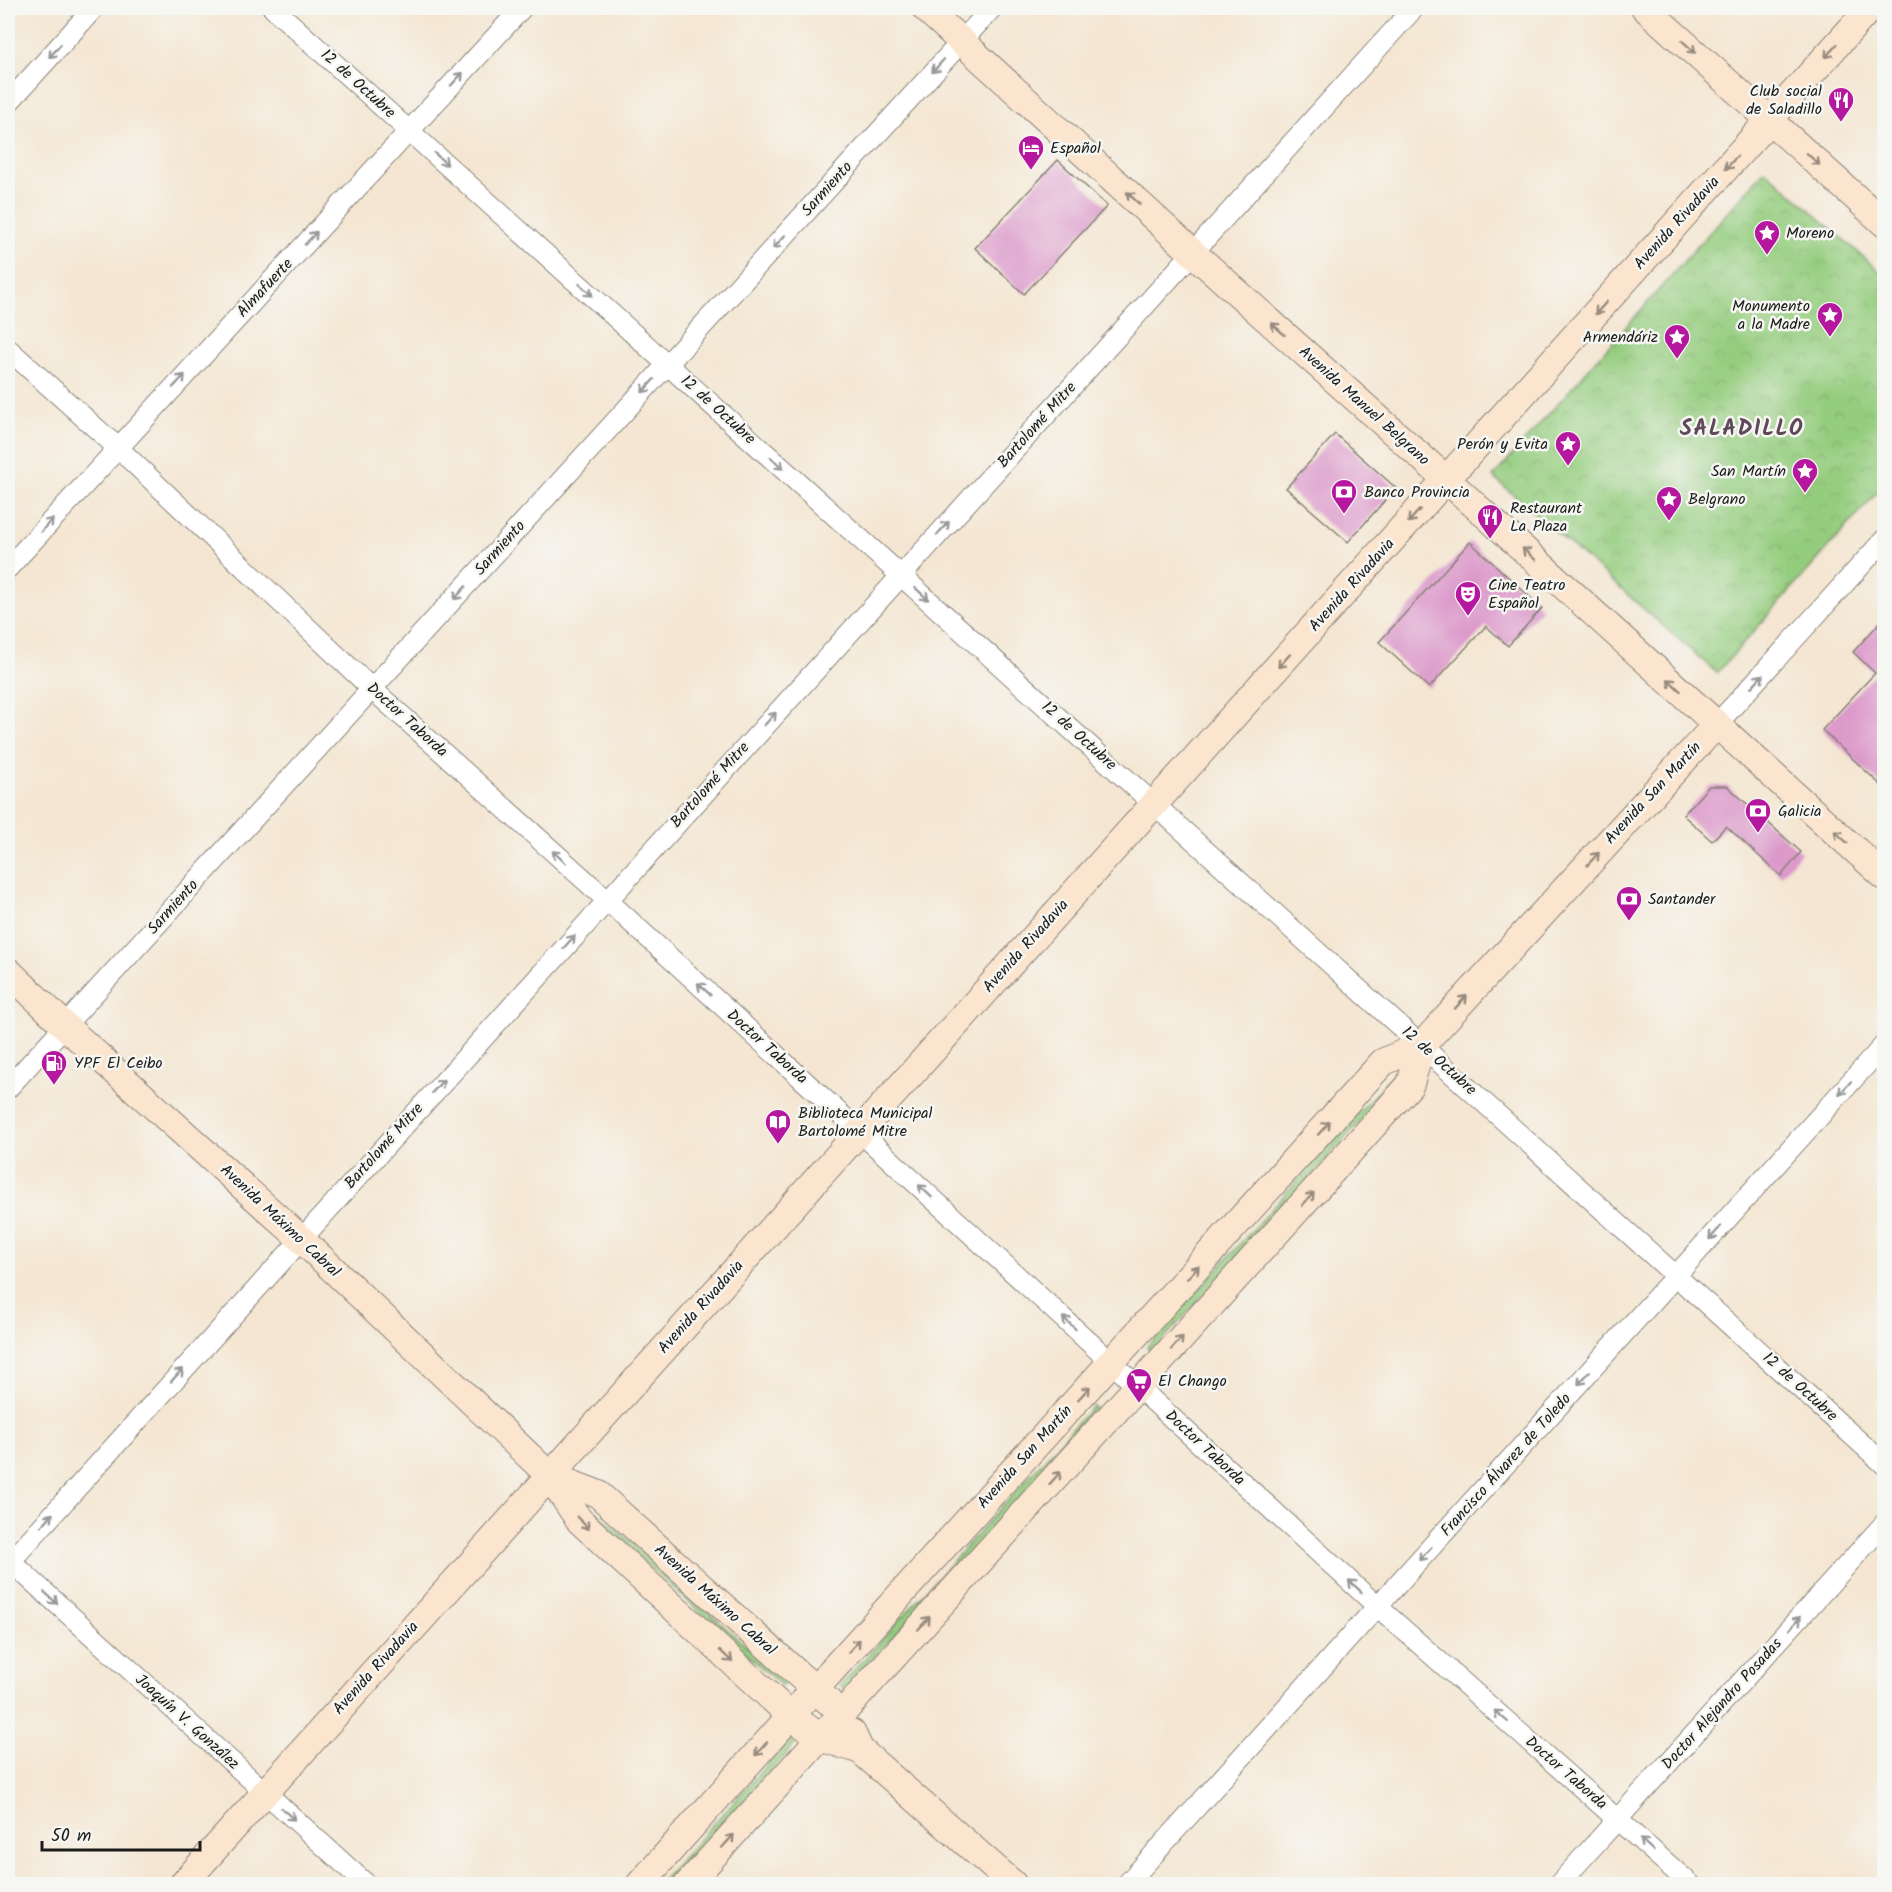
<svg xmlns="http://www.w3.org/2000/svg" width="1892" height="1892" viewBox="0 0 1892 1892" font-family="Kalam,sans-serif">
	<defs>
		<pattern id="park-crowns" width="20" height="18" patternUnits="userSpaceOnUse" patternTransform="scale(1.5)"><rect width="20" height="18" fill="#95cd7f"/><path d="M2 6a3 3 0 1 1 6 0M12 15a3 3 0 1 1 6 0" fill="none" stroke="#80af6d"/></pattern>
	</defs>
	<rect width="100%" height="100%" fill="#f6f6f2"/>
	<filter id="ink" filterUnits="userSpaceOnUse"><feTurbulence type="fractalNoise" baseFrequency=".0167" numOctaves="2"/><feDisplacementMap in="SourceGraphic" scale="12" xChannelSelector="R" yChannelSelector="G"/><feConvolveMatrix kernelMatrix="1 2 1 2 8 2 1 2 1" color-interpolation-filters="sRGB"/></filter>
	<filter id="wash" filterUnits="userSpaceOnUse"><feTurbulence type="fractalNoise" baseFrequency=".008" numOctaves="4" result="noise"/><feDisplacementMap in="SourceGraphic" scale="24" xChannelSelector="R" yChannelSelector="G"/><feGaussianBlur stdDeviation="1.35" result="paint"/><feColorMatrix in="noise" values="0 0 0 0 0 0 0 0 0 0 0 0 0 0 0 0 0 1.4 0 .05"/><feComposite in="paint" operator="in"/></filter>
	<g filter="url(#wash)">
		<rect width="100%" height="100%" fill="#f4e6d2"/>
		<g fill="#95cd7f" stroke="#58744e" stroke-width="1.5">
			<path d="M1399 1068 1404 1073 1152 1352 1147 1347Z"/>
			<path d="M1093 1406 1098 1411 845 1690 840 1686Z"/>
			<path d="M596 1511 786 1682 782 1686 592 1515Z"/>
			<path d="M794 1735 799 1740 668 1884H659Z"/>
		</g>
		<path fill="url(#park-crowns)" stroke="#58744e" stroke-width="1.5" d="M1765 170 1884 275V485L1717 673 1493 477Z"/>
		<g id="blocks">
			<g fill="#dc9acb">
				<path d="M1058 160 1107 206 1024 294 975 248Z"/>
				<path d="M1335 434 1396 488 1348 542 1286 488Z"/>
				<path d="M1470 542 1542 608 1508 646 1486 626 1429 688 1379 642Z"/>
				<path d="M1884 618V788L1822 730 1875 673 1853 652Z"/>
				<path d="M1709 786H1727L1801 852 1781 876 1726 826 1712 841 1683 815Z"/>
			</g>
		</g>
	</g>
	<g filter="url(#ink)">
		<use href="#blocks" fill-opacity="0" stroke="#888177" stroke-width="1.5"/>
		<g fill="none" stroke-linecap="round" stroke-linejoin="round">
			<g stroke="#888177" stroke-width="22">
				<g id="minor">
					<path d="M273 8 1884 1464"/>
					<path d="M8 103 94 8"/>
					<path d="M8 349 118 448 372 689 607 900 1378 1607 1690 1884"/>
					<path d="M8 568 522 8"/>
					<path d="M1717 724 1884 540"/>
					<path d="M8 1088 992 8"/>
					<path d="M8 1559 366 1884"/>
					<path d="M8 1564 1414 8"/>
					<path d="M1127 1884 1884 1045"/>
					<path d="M1559 1884 1884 1524"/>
				</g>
			</g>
			<g stroke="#888177" stroke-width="29">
				<g id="secondary">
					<path d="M925 8 1193 253 1447 480 1884 876"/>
					<path d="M1645 8 1884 223"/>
					<path d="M8 971 65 1026 300 1238 549 1475 579 1520 791 1716 821 1738 860 1750"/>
					<path d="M549 1475 598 1494 828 1701"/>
					<path d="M852 1733 860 1750 1013 1884"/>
					<path d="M183 1884 1870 8"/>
					<path d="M640 1884 814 1690 1383 1062 1422 1045 1717 724"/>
					<path d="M688 1884 1410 1085 1422 1045"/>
				</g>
			</g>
			<use href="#minor" stroke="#fff" stroke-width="20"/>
			<use href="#secondary" stroke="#fbe5cf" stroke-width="27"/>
		</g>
		<defs><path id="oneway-shaft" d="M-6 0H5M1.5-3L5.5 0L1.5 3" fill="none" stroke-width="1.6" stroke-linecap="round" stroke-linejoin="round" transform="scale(1.5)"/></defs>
		<g stroke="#978b7e">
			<use href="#oneway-shaft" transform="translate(1689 47) rotate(42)"/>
			<use href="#oneway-shaft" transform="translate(1831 51) rotate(132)"/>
			<use href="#oneway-shaft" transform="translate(1813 159) rotate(42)"/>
			<use href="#oneway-shaft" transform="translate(1731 163) rotate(132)"/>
			<use href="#oneway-shaft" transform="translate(1133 198) rotate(-137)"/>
			<use href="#oneway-shaft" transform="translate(1601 308) rotate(132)"/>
			<use href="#oneway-shaft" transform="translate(1278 329) rotate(-138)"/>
			<use href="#oneway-shaft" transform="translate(1414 516) rotate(132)"/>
			<use href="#oneway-shaft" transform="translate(1529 554) rotate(-138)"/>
			<use href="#oneway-shaft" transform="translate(1284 661) rotate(132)"/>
			<use href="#oneway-shaft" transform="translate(1674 685) rotate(-138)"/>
			<use href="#oneway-shaft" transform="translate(1841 837) rotate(-138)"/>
			<use href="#oneway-shaft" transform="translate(1593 859) rotate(-47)"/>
			<use href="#oneway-shaft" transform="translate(1461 1002) rotate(-47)"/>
			<use href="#oneway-shaft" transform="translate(1324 1128) rotate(-48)"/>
			<use href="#oneway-shaft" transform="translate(1308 1199) rotate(-48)"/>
			<use href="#oneway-shaft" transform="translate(1193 1272) rotate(-48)"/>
			<use href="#oneway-shaft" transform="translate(1177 1343) rotate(-48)"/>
			<use href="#oneway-shaft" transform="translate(1084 1393) rotate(-48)"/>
			<use href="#oneway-shaft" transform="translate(1055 1478) rotate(-48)"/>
			<use href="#oneway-shaft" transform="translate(583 1523) rotate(46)"/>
			<use href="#oneway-shaft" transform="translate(924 1623) rotate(-48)"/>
			<use href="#oneway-shaft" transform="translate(854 1646) rotate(-48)"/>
			<use href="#oneway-shaft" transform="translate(726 1656) rotate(43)"/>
			<use href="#oneway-shaft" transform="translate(761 1749) rotate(132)"/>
			<use href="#oneway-shaft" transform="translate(728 1841) rotate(-48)"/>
		</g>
		<g stroke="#999">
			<use href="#oneway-shaft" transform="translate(55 51) rotate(132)"/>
			<use href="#oneway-shaft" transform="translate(938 66) rotate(132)"/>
			<use href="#oneway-shaft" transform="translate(457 79) rotate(-47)"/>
			<use href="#oneway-shaft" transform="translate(441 159) rotate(42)"/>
			<use href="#oneway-shaft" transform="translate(311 238) rotate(-47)"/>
			<use href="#oneway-shaft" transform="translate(779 242) rotate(132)"/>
			<use href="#oneway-shaft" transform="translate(586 290) rotate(42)"/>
			<use href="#oneway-shaft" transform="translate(179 381) rotate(-47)"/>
			<use href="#oneway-shaft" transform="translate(648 386) rotate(132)"/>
			<use href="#oneway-shaft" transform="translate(777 463) rotate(42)"/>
			<use href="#oneway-shaft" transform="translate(47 525) rotate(-48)"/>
			<use href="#oneway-shaft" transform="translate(943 528) rotate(-48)"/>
			<use href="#oneway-shaft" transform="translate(460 593) rotate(132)"/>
			<use href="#oneway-shaft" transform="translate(922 594) rotate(42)"/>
			<use href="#oneway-shaft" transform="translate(1757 681) rotate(-48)"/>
			<use href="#oneway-shaft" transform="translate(770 719) rotate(-48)"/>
			<use href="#oneway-shaft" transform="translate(559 857) rotate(-138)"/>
			<use href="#oneway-shaft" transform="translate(569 942) rotate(-48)"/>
			<use href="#oneway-shaft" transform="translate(704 989) rotate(-138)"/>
			<use href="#oneway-shaft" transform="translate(438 1086) rotate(-48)"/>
			<use href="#oneway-shaft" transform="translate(1845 1088) rotate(132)"/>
			<use href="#oneway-shaft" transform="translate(925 1191) rotate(-137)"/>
			<use href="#oneway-shaft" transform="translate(1715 1233) rotate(132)"/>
			<use href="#oneway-shaft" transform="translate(1069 1323) rotate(-137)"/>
			<use href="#oneway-shaft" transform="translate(177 1375) rotate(-48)"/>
			<use href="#oneway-shaft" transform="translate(1584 1378) rotate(132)"/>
			<use href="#oneway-shaft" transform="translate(47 1520) rotate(-48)"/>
			<use href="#oneway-shaft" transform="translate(1425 1554) rotate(132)"/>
			<use href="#oneway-shaft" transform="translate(1355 1586) rotate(-137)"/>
			<use href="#oneway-shaft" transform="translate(51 1598) rotate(42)"/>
			<use href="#oneway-shaft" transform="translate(1795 1623) rotate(-48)"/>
			<use href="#oneway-shaft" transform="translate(1501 1716) rotate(-139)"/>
			<use href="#oneway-shaft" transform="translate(288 1814) rotate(42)"/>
			<use href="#oneway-shaft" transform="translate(1647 1845) rotate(-138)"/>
		</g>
	</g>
	<defs>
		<g id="restaurant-pin" transform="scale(1.35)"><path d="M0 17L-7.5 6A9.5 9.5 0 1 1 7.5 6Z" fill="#b5179e" stroke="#f6f6f2"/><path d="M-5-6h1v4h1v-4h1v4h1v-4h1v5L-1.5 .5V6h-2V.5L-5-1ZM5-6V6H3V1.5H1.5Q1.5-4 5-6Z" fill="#fff"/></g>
		<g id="hotel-pin" transform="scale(1.35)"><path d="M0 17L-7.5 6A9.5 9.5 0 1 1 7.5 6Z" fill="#b5179e" stroke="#f6f6f2"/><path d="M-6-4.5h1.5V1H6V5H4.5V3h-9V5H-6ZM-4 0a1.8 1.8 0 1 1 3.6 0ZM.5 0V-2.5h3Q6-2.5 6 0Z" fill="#fff"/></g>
		<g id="sight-pin" transform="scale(1.35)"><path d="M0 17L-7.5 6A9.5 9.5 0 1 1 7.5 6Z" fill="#b5179e" stroke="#f6f6f2"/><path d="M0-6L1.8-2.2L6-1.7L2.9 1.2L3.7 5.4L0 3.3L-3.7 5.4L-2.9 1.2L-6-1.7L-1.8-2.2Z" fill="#fff"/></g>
		<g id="bank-pin" transform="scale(1.35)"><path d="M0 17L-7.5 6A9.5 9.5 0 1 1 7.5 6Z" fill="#b5179e" stroke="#f6f6f2"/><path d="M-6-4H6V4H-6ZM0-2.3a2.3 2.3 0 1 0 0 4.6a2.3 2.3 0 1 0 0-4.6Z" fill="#fff"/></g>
		<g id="theatre-pin" transform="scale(1.35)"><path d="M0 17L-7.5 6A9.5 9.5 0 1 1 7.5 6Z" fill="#b5179e" stroke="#f6f6f2"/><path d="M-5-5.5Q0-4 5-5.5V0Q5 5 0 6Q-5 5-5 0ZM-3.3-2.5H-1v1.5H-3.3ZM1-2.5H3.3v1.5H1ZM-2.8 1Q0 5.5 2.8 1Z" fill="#fff"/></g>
		<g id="fuel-pin" transform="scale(1.35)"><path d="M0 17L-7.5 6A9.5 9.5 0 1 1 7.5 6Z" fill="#b5179e" stroke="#f6f6f2"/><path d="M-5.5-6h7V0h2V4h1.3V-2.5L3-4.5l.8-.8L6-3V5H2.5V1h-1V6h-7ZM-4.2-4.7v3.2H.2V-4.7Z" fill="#fff"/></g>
		<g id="library-pin" transform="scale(1.35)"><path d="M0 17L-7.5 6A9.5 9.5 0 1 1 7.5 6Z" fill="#b5179e" stroke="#f6f6f2"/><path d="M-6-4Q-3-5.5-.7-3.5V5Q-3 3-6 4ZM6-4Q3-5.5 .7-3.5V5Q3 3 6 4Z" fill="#fff"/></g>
		<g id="supermarket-pin" transform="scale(1.35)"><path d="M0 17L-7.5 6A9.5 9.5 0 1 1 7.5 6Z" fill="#b5179e" stroke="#f6f6f2"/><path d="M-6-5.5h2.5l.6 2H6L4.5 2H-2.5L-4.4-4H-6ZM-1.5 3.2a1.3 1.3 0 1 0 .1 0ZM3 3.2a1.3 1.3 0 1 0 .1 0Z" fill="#fff"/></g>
	</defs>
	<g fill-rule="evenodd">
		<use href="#restaurant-pin" x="1841" y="100"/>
		<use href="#hotel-pin" x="1031" y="148"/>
		<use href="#sight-pin" x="1767" y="233"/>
		<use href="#sight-pin" x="1830" y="315"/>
		<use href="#sight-pin" x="1677" y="337"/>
		<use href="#sight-pin" x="1568" y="444"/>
		<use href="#sight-pin" x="1805" y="471"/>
		<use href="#bank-pin" x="1344" y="492"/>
		<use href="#sight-pin" x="1669" y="499"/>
		<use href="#restaurant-pin" x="1490" y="517"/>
		<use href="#theatre-pin" x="1468" y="594"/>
		<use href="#bank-pin" x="1758" y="811"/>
		<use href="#bank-pin" x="1629" y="899"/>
		<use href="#fuel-pin" x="54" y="1063"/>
		<use href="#library-pin" x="778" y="1122"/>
		<use href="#supermarket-pin" x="1139" y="1381"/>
	</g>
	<g text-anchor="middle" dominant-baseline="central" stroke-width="5" stroke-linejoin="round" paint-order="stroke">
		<g font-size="16" fill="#1c1c1c" stroke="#f6f6f2">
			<text transform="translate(358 84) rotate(42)">12 de Octubre</text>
			<text transform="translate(827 189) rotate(-48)">Sarmiento</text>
			<text transform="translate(1677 223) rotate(-48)">Avenida Rivadavia</text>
			<text transform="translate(265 288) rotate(-47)">Almafuerte</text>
			<text transform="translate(1364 406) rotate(42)">Avenida Manuel Belgrano</text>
			<text transform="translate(718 410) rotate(42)">12 de Octubre</text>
			<text transform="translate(1037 425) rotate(-48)">Bartolomé Mitre</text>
			<text transform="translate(500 548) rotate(-48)">Sarmiento</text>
			<text transform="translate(1352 585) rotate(-48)">Avenida Rivadavia</text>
			<text transform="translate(407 720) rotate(42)">Doctor Taborda</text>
			<text transform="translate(1079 736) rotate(42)">12 de Octubre</text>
			<text transform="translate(710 785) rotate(-48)">Bartolomé Mitre</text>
			<text transform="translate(1653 793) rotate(-47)">Avenida San Martín</text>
			<text transform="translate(173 907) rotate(-48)">Sarmiento</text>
			<text transform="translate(1026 946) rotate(-48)">Avenida Rivadavia</text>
			<text transform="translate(767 1047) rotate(42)">Doctor Taborda</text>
			<text transform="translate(1439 1061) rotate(42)">12 de Octubre</text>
			<text transform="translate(384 1146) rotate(-48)">Bartolomé Mitre</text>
			<text transform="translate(280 1221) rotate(43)">Avenida Máximo Cabral</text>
			<text transform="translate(701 1307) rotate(-48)">Avenida Rivadavia</text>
			<text transform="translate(1800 1387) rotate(42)">12 de Octubre</text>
			<text transform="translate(1205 1448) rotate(43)">Doctor Taborda</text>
			<text transform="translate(1025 1457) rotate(-48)">Avenida San Martín</text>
			<text transform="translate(1506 1465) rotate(-48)">Francisco Álvarez de Toledo</text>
			<text transform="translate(715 1600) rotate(42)">Avenida Máximo Cabral</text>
			<text transform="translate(376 1668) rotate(-48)">Avenida Rivadavia</text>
			<text transform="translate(1722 1704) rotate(-48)">Doctor Alejandro Posadas</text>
			<text transform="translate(187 1722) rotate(42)">Joaquín V. González</text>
			<text transform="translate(1566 1773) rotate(41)">Doctor Taborda</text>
		</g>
		<g font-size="16" fill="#1c1c1c" stroke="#f6f6f2" text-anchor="start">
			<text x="1822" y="91" text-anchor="end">Club social<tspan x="1822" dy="18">de Saladillo</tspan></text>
			<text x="1050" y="148">Español</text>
			<text x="1786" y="233">Moreno</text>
			<text x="1810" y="306" text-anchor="end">Monumento<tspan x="1810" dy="18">a la Madre</tspan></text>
			<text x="1658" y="337" text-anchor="end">Armendáriz</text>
			<text x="1548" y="444" text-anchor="end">Perón y Evita</text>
			<text x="1786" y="471" text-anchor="end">San Martín</text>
			<text x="1364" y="492">Banco Provincia</text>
			<text x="1688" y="499">Belgrano</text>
			<text x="1510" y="508">Restaurant<tspan x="1510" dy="18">La Plaza</tspan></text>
			<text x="1488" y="585">Cine Teatro<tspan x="1488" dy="18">Español</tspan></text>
			<text x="1778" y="811">Galicia</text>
			<text x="1648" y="899">Santander</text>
			<text x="74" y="1063">YPF El Ceibo</text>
			<text x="798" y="1113">Biblioteca Municipal<tspan x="798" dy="18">Bartolomé Mitre</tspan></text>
			<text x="1158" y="1381">El Chango</text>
		</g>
		<g font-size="22" font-weight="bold" letter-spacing="1.5" fill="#5f4859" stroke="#f6f6f2">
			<text x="1742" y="429">SALADILLO</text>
		</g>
	</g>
	<rect width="1892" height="1892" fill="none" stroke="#f6f6f2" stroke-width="30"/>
	<path d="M42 1841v9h158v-9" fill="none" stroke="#1c1c1c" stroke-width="3"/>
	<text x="51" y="1841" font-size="18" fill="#1c1c1c" stroke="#f6f6f2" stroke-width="4.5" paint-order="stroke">50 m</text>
</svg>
